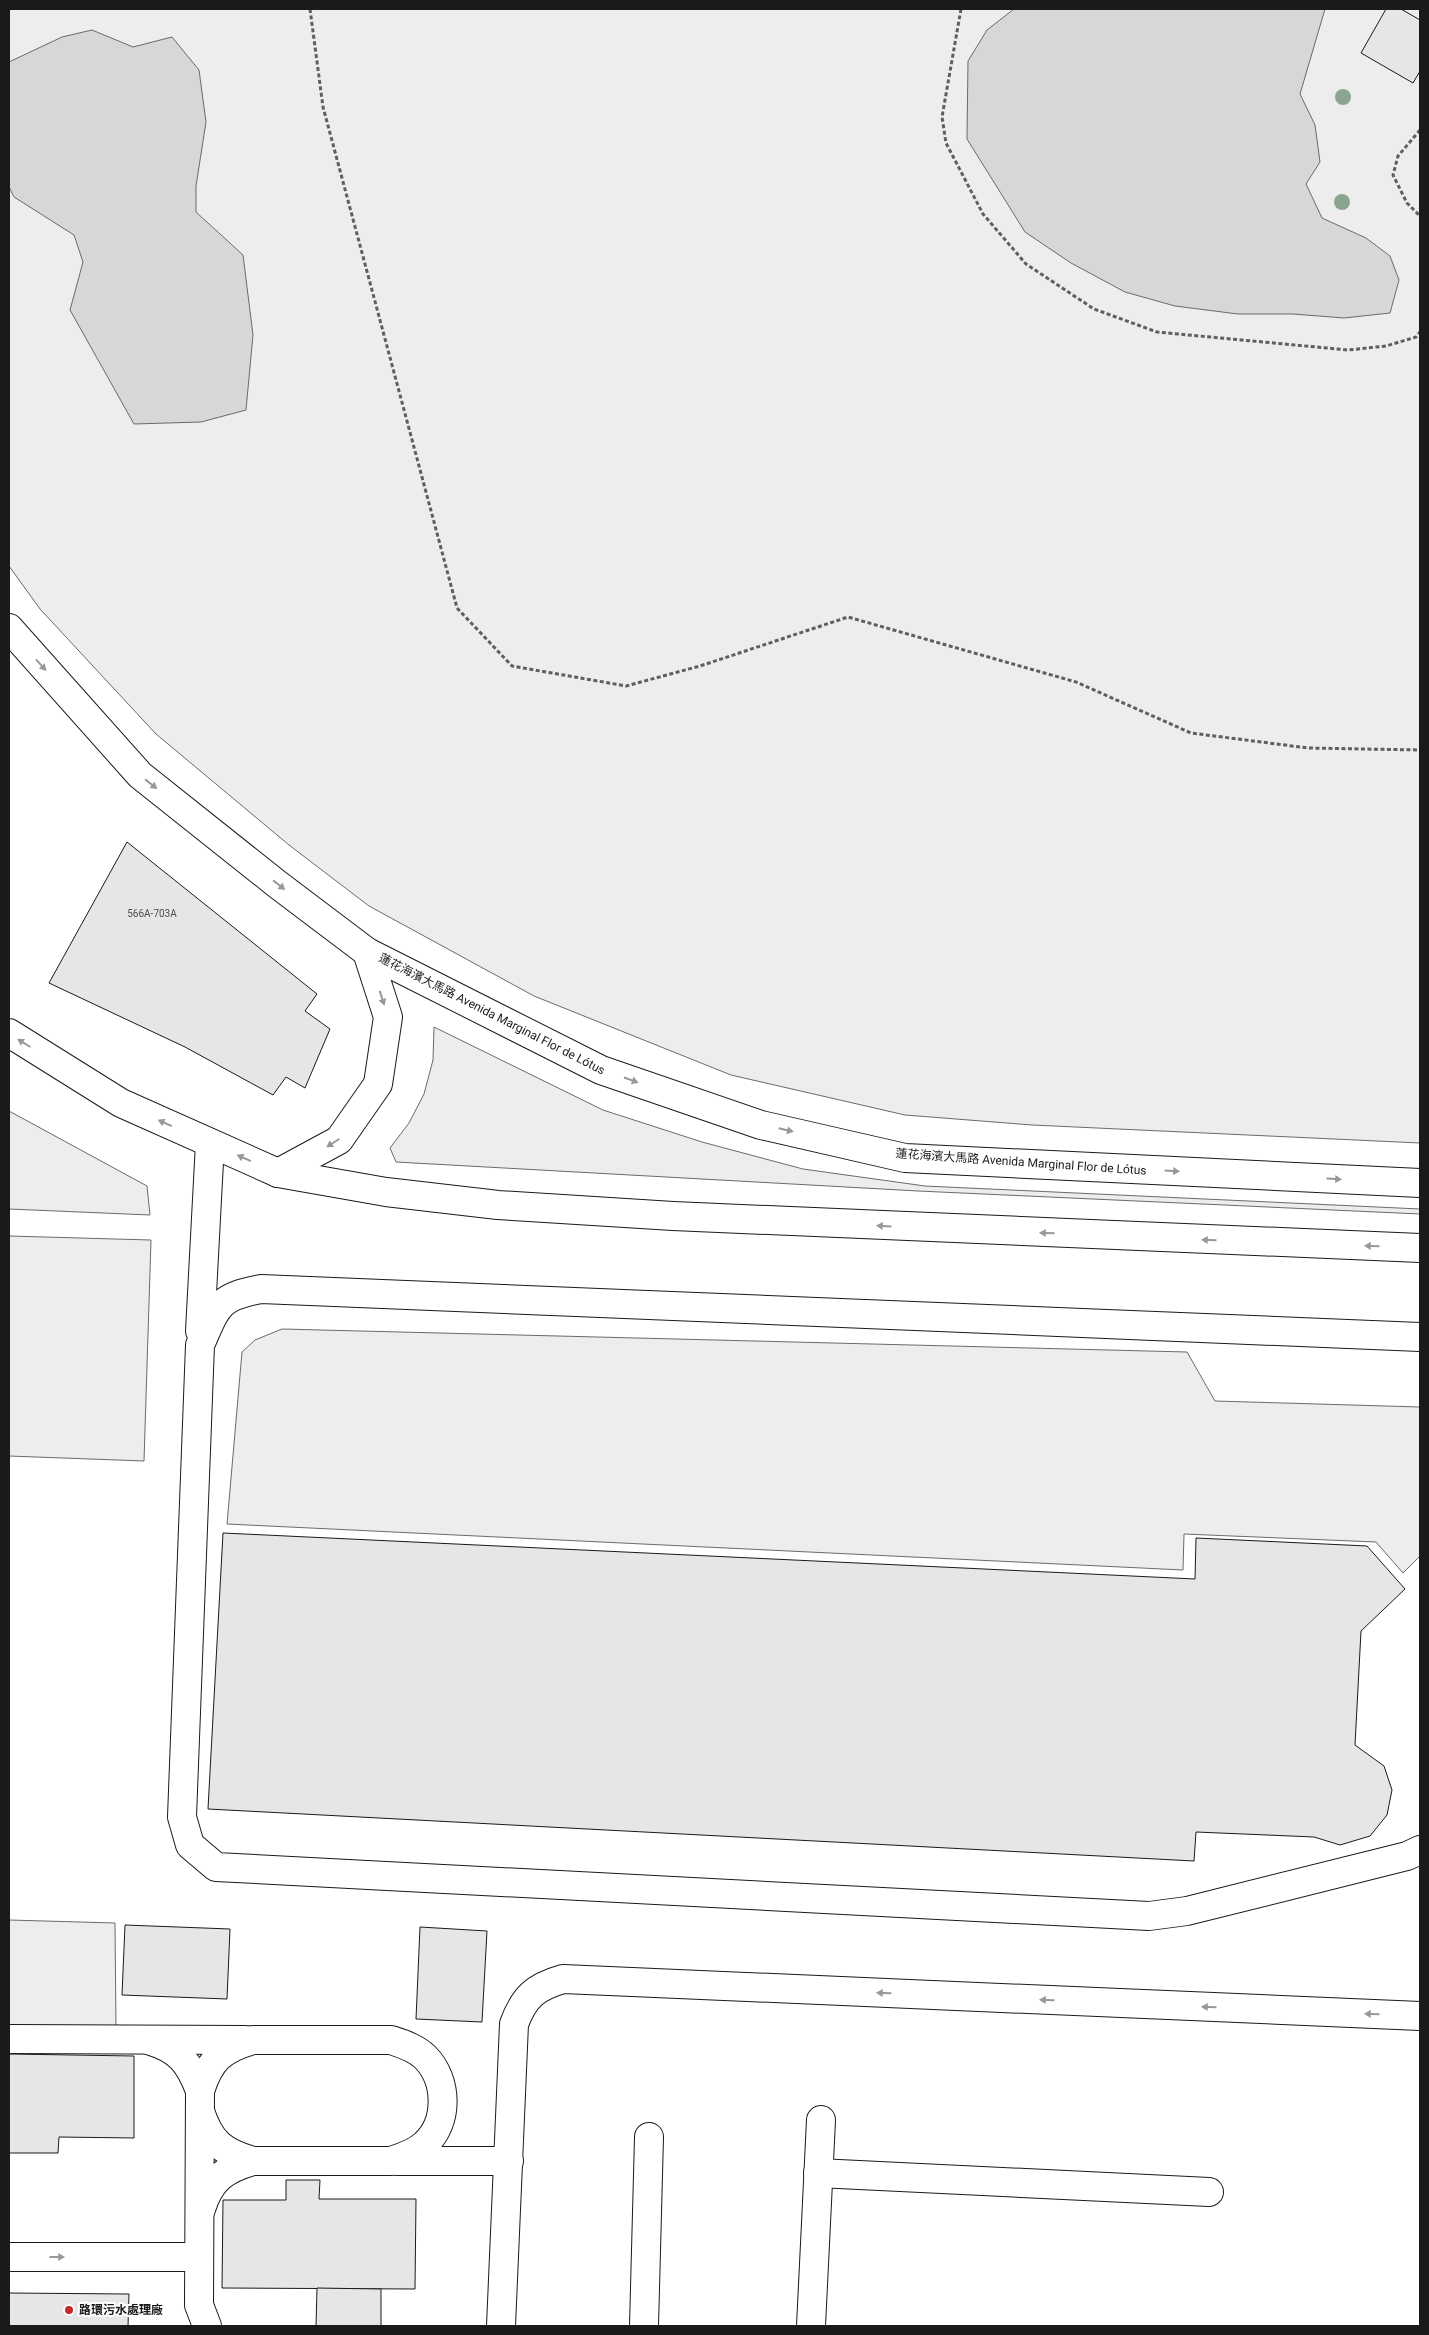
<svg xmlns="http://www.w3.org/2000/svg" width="1429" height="2335" viewBox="0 0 1429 2335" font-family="Roboto,'Noto Sans SC',sans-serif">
	<rect width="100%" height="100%" fill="#fff"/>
	<g fill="#ededed" stroke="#6a6a6a">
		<path d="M9 9H1420V1143L1032 1125 905 1115 731 1075 534 996 369 906 289 845 156 734 40 609 9 566Z"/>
		<path d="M434 1027 603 1110 702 1142 803 1169 925 1186 1420 1209V1214L918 1191 396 1162 390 1148 409 1123 424 1094 433 1060Z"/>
		<path d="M9 1111 147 1186 150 1215 9 1209Z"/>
		<path d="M9 1236 151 1240 144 1461 9 1456Z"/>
		<path d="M282 1329 1187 1352 1215 1401 1420 1407V1556L1403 1573 1376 1542 1184 1534 1183 1570 227 1524 242 1352 255 1340Z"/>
		<path d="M9 1920 115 1923 116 2029 9 2027Z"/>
	</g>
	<g fill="#d7d7d7" stroke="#6a6a6a">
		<path d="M1014 9H1325L1300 94 1315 125 1320 162 1306 184 1322 218 1366 238 1390 256 1399 280 1390 313 1344 318 1293 314H1238L1175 306 1125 292 1071 263 1025 232 967 139 968 61 987 30Z"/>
		<path d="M92 30 133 47 172 37 199 70 206 122 196 186V212L243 255 253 335 246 410 201 422 134 424 70 310 83 262 74 235 14 197 9 187V62L62 37Z"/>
	</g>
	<g fill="#e6e6e6" stroke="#1a1a1a">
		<path d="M1386 9H1401L1420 20V71L1413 83 1361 53Z"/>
		<path d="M127 842 317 994 305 1011 330 1029 305 1088 286 1077 273 1095 185 1047 49 983Z"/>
		<path d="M223 1533 1195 1579 1196 1538 1367 1546 1405 1589 1361 1631 1355 1745 1384 1766 1392 1790 1387 1815 1370 1836 1340 1845 1314 1837 1196 1832 1194 1861 208 1809Z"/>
		<path d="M125 1925 230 1929 227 1999 122 1995Z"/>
		<path d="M420 1927 487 1931 482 2022 416 2019Z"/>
		<path d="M9 2054 134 2056V2138L59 2137 58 2153H9Z"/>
		<path d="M286 2180H320L319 2199H416L415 2289 222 2288 223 2200H286Z"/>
		<path d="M317 2288 381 2289V2326H316Z"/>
		<path d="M9 2293 129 2294 128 2326H9Z"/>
	</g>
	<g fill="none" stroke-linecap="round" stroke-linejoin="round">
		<g stroke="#1a1a1a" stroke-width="30">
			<g id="minor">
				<path d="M200 1331 210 1143"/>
				<path d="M1420 1337 261 1289C217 1297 217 1307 200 1345L182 1817 190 1845 216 1867 1149 1916 1187 1911 1407 1856 1420 1850"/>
				<path d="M9 2039 245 2040"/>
				<path d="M151 2041C179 2049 190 2064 200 2091"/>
				<path d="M200 2111C210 2142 222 2152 253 2161H391C403 2157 416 2153 425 2144 449 2122 448 2080 425 2057 416 2048 403 2044 391 2040H253C222 2049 210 2059 200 2091L199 2305 207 2326"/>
				<path d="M397 2161H509"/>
				<path d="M818 2173 1209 2192"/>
				<path d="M201 2209C210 2180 224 2169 253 2161"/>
				<path d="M9 2257H199"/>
				<path d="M501 2326 514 2024C524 1997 535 1987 563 1979L1420 2016"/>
				<path d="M644 2326 649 2137"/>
				<path d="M811 2326 821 2120"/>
			</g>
		</g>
		<g stroke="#1a1a1a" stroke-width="30">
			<g id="major">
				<path d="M9 628 140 775 277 884 367 952 601 1070 761 1125 905 1158 1420 1183"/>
				<path d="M9 1033 121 1103 278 1173 386 1192 498 1205 673 1216 1420 1248"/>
				<path d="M278 1173 339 1140 378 1084 388 1017 367 952"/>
			</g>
		</g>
		<g stroke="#5f5f5f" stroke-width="3" stroke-dasharray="4 2.5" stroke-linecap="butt">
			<path d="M310 9 323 107 457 608 512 666 626 686 700 666 848 617 1076 682 1191 733 1308 748 1420 750"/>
			<path d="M961 9 942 117 946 143 983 214 1026 264 1094 309 1157 332 1348 350 1386 346 1416 337 1420 332"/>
			<path d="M1420 130 1398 156 1393 175 1407 203 1420 216"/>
		</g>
		<use href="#minor" stroke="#fff" stroke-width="28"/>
		<use href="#major" stroke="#fff" stroke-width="28"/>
	</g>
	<g fill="#8aa48f">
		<circle cx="1343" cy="97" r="8"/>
		<circle cx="1342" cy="202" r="8"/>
	</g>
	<defs><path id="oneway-solid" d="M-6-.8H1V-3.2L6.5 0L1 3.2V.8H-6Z" transform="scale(1.25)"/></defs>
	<g fill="#989898">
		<use href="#oneway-solid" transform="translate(41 665) rotate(48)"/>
		<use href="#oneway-solid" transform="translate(151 784) rotate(38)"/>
		<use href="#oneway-solid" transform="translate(279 885) rotate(38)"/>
		<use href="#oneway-solid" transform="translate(382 998) rotate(72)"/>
		<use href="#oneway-solid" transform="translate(24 1043) rotate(-148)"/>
		<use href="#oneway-solid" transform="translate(631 1080) rotate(19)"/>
		<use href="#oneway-solid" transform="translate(165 1123) rotate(-156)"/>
		<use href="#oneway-solid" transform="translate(786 1130) rotate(13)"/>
		<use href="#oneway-solid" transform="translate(333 1143) rotate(148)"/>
		<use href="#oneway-solid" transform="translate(244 1158) rotate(-156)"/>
		<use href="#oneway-solid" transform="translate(1172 1171) rotate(3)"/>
		<use href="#oneway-solid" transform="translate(1334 1179) rotate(3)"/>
		<use href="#oneway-solid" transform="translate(884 1226) rotate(-177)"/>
		<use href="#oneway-solid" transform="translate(1047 1233) rotate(-178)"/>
		<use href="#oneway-solid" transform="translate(1209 1240) rotate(-178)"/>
		<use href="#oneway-solid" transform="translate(1372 1246) rotate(-178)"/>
		<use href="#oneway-solid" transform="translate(884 1993) rotate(-178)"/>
		<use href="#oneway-solid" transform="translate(1047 2000) rotate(-178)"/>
		<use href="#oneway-solid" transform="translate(1209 2007) rotate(-178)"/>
		<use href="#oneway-solid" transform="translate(1372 2014) rotate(-178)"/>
		<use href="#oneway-solid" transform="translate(57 2257)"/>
	</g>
	<circle fill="#c62828" stroke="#fff" stroke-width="2" cx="69" cy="2310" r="5"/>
	<g text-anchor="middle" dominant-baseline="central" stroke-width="4" stroke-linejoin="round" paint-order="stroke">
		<g font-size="10" fill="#4d4d4d">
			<text x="152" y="913">566A-703A</text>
		</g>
		<g font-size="12" fill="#1a1a1a" stroke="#fff">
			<text transform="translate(492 1014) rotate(27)">蓮花海濱大馬路 Avenida Marginal Flor de Lótus</text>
			<text transform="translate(1021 1162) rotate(4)">蓮花海濱大馬路 Avenida Marginal Flor de Lótus</text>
		</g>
		<g font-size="12" font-weight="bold" fill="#1a1a1a" stroke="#fff" text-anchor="start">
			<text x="79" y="2310">路環污水處理廠</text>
		</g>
	</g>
	<rect width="1429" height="2335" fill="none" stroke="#1a1a1a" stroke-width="20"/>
</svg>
